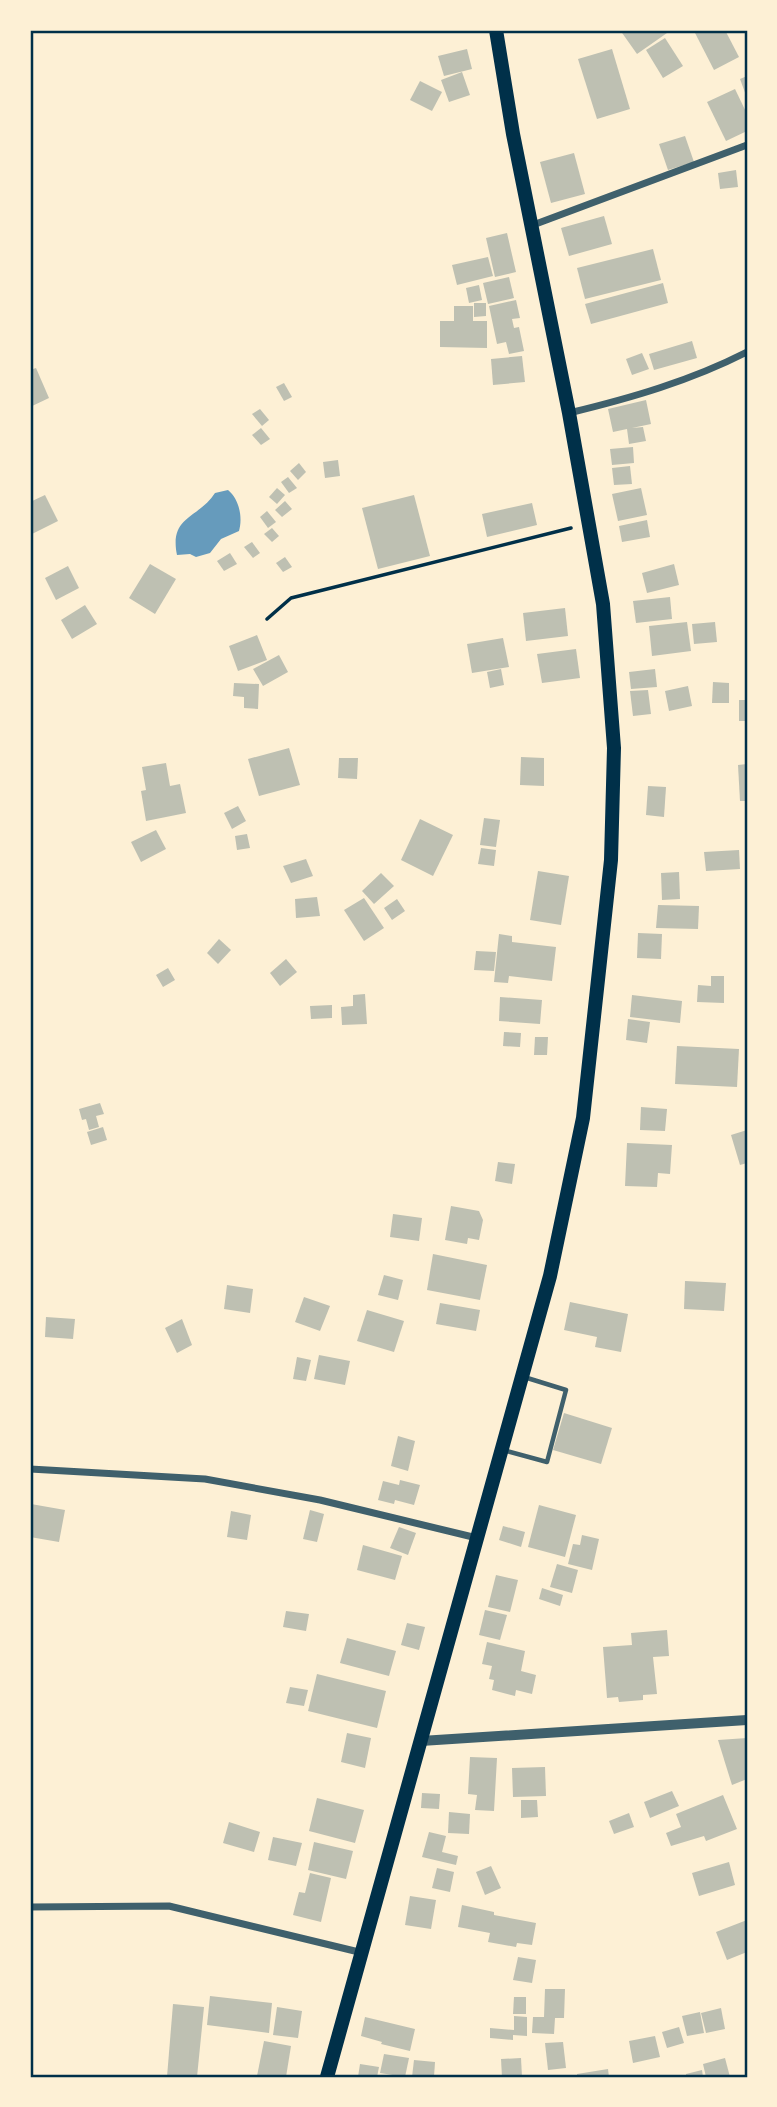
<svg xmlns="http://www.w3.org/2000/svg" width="777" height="2107" viewBox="0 0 777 2107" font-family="Helvetica,sans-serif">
	<rect width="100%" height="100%" fill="#fdf0d5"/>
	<path fill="#669bbc" d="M228 490C239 499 243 517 239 531L221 539 210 553 196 557 190 554 177 555C169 516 198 519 215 493Z"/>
	<g fill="#bec0b2">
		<path d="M620 30H664L667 33 637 54Z"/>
		<path d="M696 30H725L739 57 714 70 694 31Z"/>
		<path d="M665 38 683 66 663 78 646 50Z"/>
		<path d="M467 49 472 69 444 76 438 56Z"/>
		<path d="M612 49 630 109 597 119 578 59Z"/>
		<path d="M462 72 470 95 449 102 441 80Z"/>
		<path d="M747 76V98L740 79Z"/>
		<path d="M420 81 442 92 432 111 410 100Z"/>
		<path d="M735 89 747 114V131L726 141 707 102Z"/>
		<path d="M685 136 694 162 668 170 659 144Z"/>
		<path d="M574 153 585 194 551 203 540 162Z"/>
		<path d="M736 170 738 187 720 189 718 173Z"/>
		<path d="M604 216 612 244 569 256 561 228Z"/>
		<path d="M507 233 516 272 495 277 486 238Z"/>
		<path d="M653 249 661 280 585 299 577 268Z"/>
		<path d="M488 257 493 276 457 285 452 265Z"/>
		<path d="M509 277 514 298 488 304 483 283Z"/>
		<path d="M663 283 668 303 591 324 585 304Z"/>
		<path d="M479 285 482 300 469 303 466 288Z"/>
		<path d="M516 300 520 318 512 319 514 328 519 327 524 351 509 354 506 342 497 344 489 306Z"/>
		<path d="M474 303H486V316L474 317Z"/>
		<path d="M454 306H473V321H487V348L440 347V321H454Z"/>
		<path d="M692 341 697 358 654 370 649 354Z"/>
		<path d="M642 353 649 369 632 375 626 359Z"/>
		<path d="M522 356 525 382 493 385 491 359Z"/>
		<path d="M36 368 49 398 30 407V370Z"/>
		<path d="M284 383 292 397 284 401 276 387Z"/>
		<path d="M646 400 651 424 632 428 643 427 646 441 629 444 627 429 613 432 608 409Z"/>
		<path d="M260 409 269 420 262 426 252 414Z"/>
		<path d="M261 428 270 439 261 445 252 435Z"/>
		<path d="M633 447 634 463 612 465 610 449Z"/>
		<path d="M338 460 340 476 325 478 323 462Z"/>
		<path d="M299 463 306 472 298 480 290 471Z"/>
		<path d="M630 466 632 484 614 485 612 468Z"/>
		<path d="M288 477 297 488 289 493 281 482Z"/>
		<path d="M277 488 285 495 277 504 269 497Z"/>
		<path d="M641 488 647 515 618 521 612 494Z"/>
		<path d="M45 495 58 521 30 535V502Z"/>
		<path d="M414 495 430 556 378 569 362 508Z"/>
		<path d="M285 501 292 509 282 517 275 510Z"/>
		<path d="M532 503 537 525 487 537 482 514Z"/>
		<path d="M267 511 276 522 268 528 260 517Z"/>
		<path d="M647 520 650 537 622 542 619 526Z"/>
		<path d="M272 528 279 536 272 542 264 534Z"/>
		<path d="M252 542 260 553 253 558 244 547Z"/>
		<path d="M230 553 237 564 224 571 217 561Z"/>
		<path d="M285 557 292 567 283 572 276 563Z"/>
		<path d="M150 564 176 579 155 614 129 598Z"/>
		<path d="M674 564 679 585 647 593 642 573Z"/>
		<path d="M68 566 79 588 56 600 45 578Z"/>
		<path d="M670 597 672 619 636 623 633 601Z"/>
		<path d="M85 605 97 624 72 639 61 620Z"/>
		<path d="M565 608 568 636 526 641 523 613Z"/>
		<path d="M687 622 691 651 652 656 649 626Z"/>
		<path d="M715 622 717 642 694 644 692 624Z"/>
		<path d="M257 635 267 660 238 671 229 646Z"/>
		<path d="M503 638 509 667 472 673 467 644Z"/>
		<path d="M576 649 580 678 542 683 537 654Z"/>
		<path d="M279 655 288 672 263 686 253 669Z"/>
		<path d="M501 669 504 685 490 688 487 672Z"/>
		<path d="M655 669 657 687 631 689 629 672Z"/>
		<path d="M713 682 729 683V703H712Z"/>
		<path d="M234 683 259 684 258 709 244 708V697L233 696Z"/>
		<path d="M688 686 692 706 669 711 665 691Z"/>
		<path d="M648 690 651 714 633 716 630 691Z"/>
		<rect x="739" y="700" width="8" height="21"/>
		<path d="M289 748 300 785 259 796 248 759Z"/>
		<path d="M521 757 544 758V786L520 785Z"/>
		<path d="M339 758H358L357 779 338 778Z"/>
		<path d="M166 763 170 786 180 784 186 813 146 821 141 791 146 790 142 767Z"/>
		<path d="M747 764V801H740L738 765Z"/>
		<path d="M648 786 666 787 664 817 646 815Z"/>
		<path d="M238 806 246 821 232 829 224 813Z"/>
		<path d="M484 818 500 820 496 847 480 845Z"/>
		<path d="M420 819 453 835 433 876 401 860Z"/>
		<path d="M156 830 166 849 141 862 131 842Z"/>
		<path d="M247 834 250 848 237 850 235 836Z"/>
		<path d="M481 848 496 850 494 866 478 864Z"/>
		<path d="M739 850 740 869 706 871 704 852Z"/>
		<path d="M306 859 313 876 291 883 283 866Z"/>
		<path d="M538 871 569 876 561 925 530 920Z"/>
		<path d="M679 872 680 899 662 900 661 873Z"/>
		<path d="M381 873 394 886 374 904 362 891Z"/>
		<path d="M317 897 320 916 296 918 295 899Z"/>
		<path d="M364 898 384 928 364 941 344 910Z"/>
		<path d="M397 899 405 911 392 920 384 908Z"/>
		<path d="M658 905 699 906 698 929 656 928Z"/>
		<path d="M638 933 662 934 661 959 637 958Z"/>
		<path d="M499 934 512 936V942L556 947 552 981 509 976 508 983 494 982Z"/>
		<path d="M219 939 231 950 218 964 207 953Z"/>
		<path d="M476 951 496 952 494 971 474 970Z"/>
		<path d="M286 959 297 972 280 986 270 973Z"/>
		<path d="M168 968 175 980 163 987 156 975Z"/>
		<path d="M711 976H724V1003L697 1002 698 985 711 986Z"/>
		<path d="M365 994 367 1024 342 1025 341 1007 353 1006V995Z"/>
		<path d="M632 995 682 1001 680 1023 630 1017Z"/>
		<path d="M500 997 542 1000 540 1024 499 1021Z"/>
		<path d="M332 1005V1018L311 1019 310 1006Z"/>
		<path d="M628 1019 650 1022 647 1043 626 1040Z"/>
		<path d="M504 1032 521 1033 520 1047 503 1046Z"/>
		<path d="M535 1037H548L547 1055H534Z"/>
		<path d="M677 1046 739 1049 737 1087 675 1084Z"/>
		<path d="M100 1103 104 1114 96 1116 99 1127 89 1130 86 1119 82 1120 79 1109Z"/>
		<path d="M641 1107 667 1109 665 1131 640 1130Z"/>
		<path d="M103 1127 107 1140 91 1145 87 1132Z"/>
		<path d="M747 1130V1163L740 1165 731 1135Z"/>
		<path d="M627 1143 672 1145 670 1174 658 1173 657 1187 625 1186Z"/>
		<path d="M498 1162 515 1164 512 1184 495 1181Z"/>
		<path d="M451 1206 479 1211 483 1220 479 1240 468 1238 467 1244 445 1240Z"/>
		<path d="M393 1214 422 1218 419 1241 390 1237Z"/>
		<path d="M433 1254 487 1265 480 1300 427 1290Z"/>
		<path d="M384 1275 403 1280 398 1300 378 1295Z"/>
		<path d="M685 1281 726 1283 724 1311 684 1309Z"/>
		<path d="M227 1285 253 1289 250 1313 224 1309Z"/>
		<path d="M304 1297 330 1306 320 1331 295 1322Z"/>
		<path d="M570 1302 628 1314 621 1352 595 1347 597 1337 564 1330Z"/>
		<path d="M440 1303 480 1310 476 1331 436 1324Z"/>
		<path d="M367 1310 404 1321 394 1352 357 1341Z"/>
		<path d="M46 1317 75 1319 73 1339 45 1337Z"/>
		<path d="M182 1319 192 1345 177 1353 165 1328Z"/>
		<path d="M319 1355 350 1361 345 1385 314 1379Z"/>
		<path d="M297 1357 311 1360 306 1381 293 1379Z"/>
		<path d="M564 1413 612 1428 601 1464 553 1450Z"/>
		<path d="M398 1436 415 1441 408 1471 391 1466Z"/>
		<path d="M400 1480 420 1485 414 1505 395 1500 394 1504 378 1500 383 1481 399 1485Z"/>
		<path d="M31 1504 65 1510 59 1542 30 1537Z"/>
		<path d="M539 1505 576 1515 565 1557 528 1547Z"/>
		<path d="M310 1510 324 1514 317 1542 303 1539Z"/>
		<path d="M231 1511 251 1515 247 1540 227 1537Z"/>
		<path d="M503 1526 525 1532 521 1547 499 1540Z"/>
		<path d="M399 1527 416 1533 408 1555 390 1548Z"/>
		<path d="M582 1535 599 1539 592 1570 568 1564 573 1544 580 1545Z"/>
		<path d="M363 1545 402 1556 395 1580 357 1570Z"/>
		<path d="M557 1564 578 1570 572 1593 550 1587Z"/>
		<path d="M496 1575 518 1580 510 1612 488 1607Z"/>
		<path d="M542 1588 563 1595 560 1606 539 1599Z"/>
		<path d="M485 1610 507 1615 500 1640 479 1635Z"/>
		<path d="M286 1611 309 1614 306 1631 283 1627Z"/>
		<path d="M407 1623 425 1627 419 1650 401 1645Z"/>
		<path d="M667 1630 669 1656 653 1657 657 1694 643 1695V1700L619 1702 618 1697 607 1698 603 1647 632 1645 631 1633Z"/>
		<path d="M347 1638 396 1651 389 1676 340 1663Z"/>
		<path d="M487 1642 525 1651 521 1671 536 1675 532 1694 516 1690 515 1696 492 1690 494 1680 489 1679 492 1666 482 1664Z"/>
		<path d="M317 1674 386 1691 377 1728 308 1711Z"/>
		<path d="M290 1687 308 1690 304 1706 286 1703Z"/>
		<path d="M347 1733 371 1738 365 1768 341 1762Z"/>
		<path d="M747 1738V1779L732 1785 718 1740Z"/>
		<path d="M470 1757 497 1758 494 1811 475 1810 477 1795 468 1794Z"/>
		<path d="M545 1767 546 1796 513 1797 512 1768Z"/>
		<path d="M672 1791 679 1806 650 1818 644 1802Z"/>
		<path d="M422 1793 440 1794 439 1809 421 1808Z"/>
		<path d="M723 1795 737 1829 706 1841 704 1836 671 1846 666 1833 681 1827 676 1814Z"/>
		<path d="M317 1798 364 1810 355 1843 309 1831Z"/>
		<path d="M521 1800H537L538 1817 521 1818Z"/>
		<path d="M449 1812 470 1814 469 1834 448 1833Z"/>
		<path d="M629 1813 634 1827 614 1834 609 1821Z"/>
		<path d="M229 1822 260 1832 254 1852 223 1843Z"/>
		<path d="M429 1832 446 1836 442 1852 458 1856 456 1865 422 1857Z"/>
		<path d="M273 1837 302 1843 296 1866 268 1860Z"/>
		<path d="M314 1842 353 1851 346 1879 308 1870Z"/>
		<path d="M729 1862 735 1885 699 1896 692 1873Z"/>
		<path d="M491 1866 501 1888 485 1895 476 1872Z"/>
		<path d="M437 1868 454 1872 450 1892 432 1888Z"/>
		<path d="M310 1873 331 1878 321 1922 293 1915 299 1892 305 1893Z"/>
		<path d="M410 1896 436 1900 431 1929 405 1925Z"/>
		<path d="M462 1905 494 1912V1915L536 1923 532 1945 517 1943 516 1947 488 1942 490 1933 458 1927Z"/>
		<path d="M747 1920V1952L727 1960 716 1932Z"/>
		<path d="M518 1957 536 1960 532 1983 513 1980Z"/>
		<path d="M545 1989H565L564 2018H555L554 2034 532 2033 533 2017H544Z"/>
		<path d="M210 1996 272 2003 269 2033 207 2025Z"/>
		<path d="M514 1997H526V2014H513Z"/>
		<path d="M173 2004 204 2007 197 2077H167Z"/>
		<path d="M277 2007 302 2011 298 2038 273 2035Z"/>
		<path d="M721 2008 725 2029 706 2033 701 2013Z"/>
		<path d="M700 2012 704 2033 687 2036 682 2016Z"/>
		<path d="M514 2016 527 2017V2036L513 2035V2040L490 2038V2028L514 2030Z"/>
		<path d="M365 2017 415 2029 410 2051 381 2044 382 2042 361 2036Z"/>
		<path d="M679 2027 684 2043 667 2048 662 2032Z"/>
		<path d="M655 2036 660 2057 633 2063 629 2041Z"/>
		<path d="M264 2041 291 2046 286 2077 257 2076Z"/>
		<path d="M563 2042 566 2068 548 2070 545 2043Z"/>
		<path d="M384 2054 409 2058 405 2077 380 2073Z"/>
		<path d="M521 2058 522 2077H502L501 2059Z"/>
		<path d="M725 2058 730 2077H706L703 2064Z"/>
		<path d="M414 2060 435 2062 434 2077H412Z"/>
		<path d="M360 2064 379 2067 377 2077H358Z"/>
		<path d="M608 2069 609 2077H577V2074Z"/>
		<path d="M702 2070 703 2077H686V2074Z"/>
	</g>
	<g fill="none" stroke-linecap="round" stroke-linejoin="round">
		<path stroke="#003049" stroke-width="3.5" d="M267 619 291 598 571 528"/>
		<path stroke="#3f606c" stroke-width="4.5" d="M503 1450 547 1462 566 1390 524 1377"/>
		<g stroke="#3f606c" stroke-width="7">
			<path d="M533 225 747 145"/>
			<path d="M569 413C631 398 690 381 747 352"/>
			<path d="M30 1469 205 1479 320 1500 477 1538"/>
			<path d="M30 1907 169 1906 363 1953"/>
		</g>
		<path stroke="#3f606c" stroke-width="10" d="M421 1741 747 1720"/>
		<path stroke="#003049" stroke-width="14" d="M327 2077 550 1276 583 1118 611 860 614 748 603 604 569 413 513 134 496 30"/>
	</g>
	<rect width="777" height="2107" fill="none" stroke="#fdf0d5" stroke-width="63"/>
	<rect x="32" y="32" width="714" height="2044" fill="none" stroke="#003049" stroke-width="2.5"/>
</svg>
